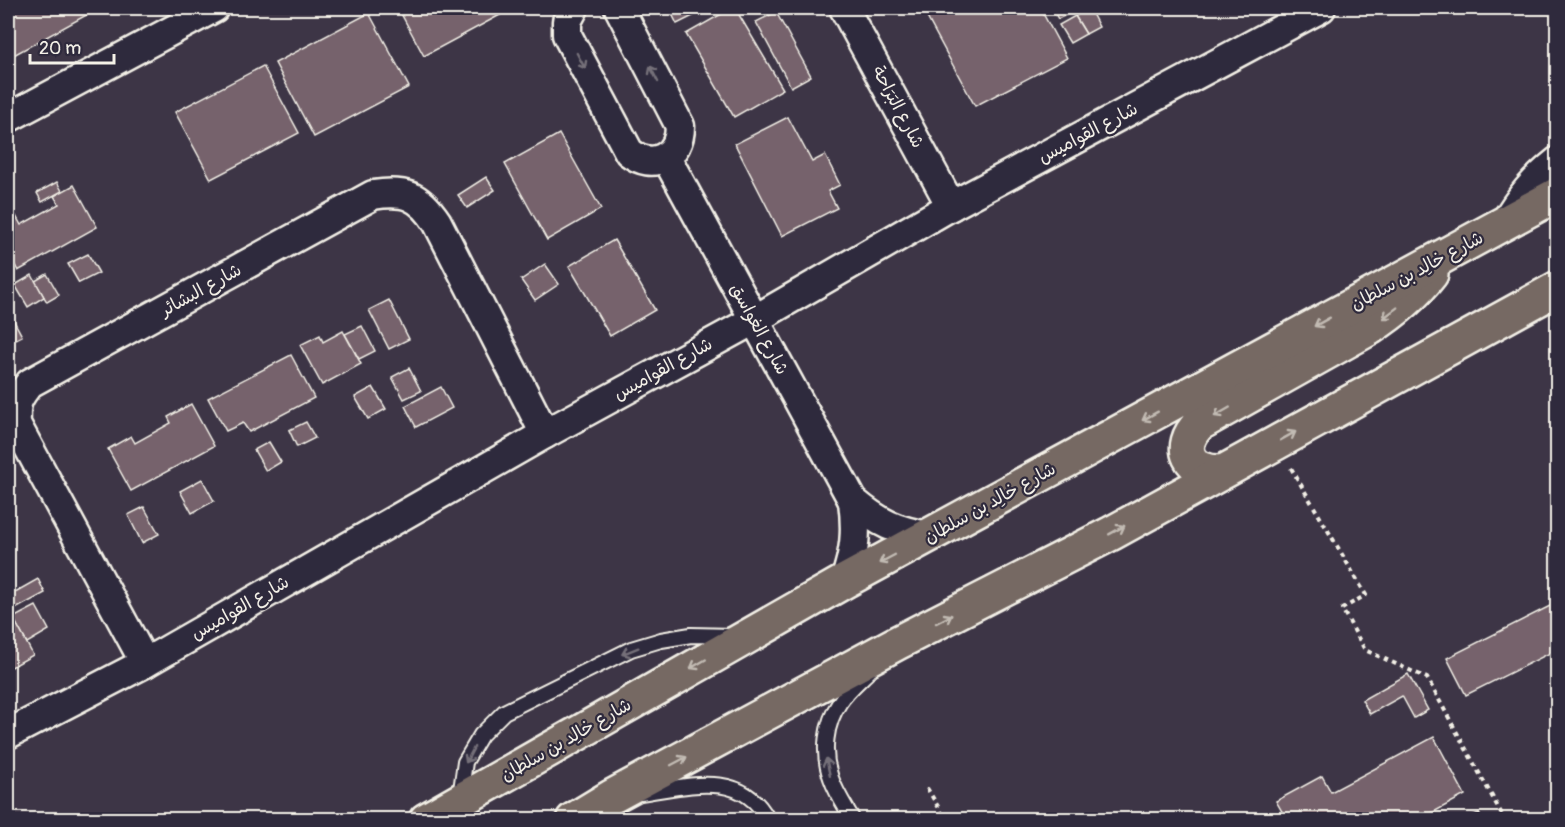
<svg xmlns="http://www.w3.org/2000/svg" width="1565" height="827" viewBox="0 0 1565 827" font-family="Pangolin,'Playpen Sans Arabic',sans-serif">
	<rect width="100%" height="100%" fill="#3d3546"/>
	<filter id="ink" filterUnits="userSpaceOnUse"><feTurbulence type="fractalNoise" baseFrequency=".0167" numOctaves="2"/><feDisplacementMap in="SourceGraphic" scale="12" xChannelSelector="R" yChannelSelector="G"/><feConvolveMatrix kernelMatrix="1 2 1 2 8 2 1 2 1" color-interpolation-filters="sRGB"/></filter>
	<g filter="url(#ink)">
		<g fill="#76626c" stroke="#f4f1e8" stroke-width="1.5">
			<path d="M8 8H90L92 12 12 56 8 48Z"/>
			<path d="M398 8H513L424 56Z"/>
			<path d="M669 8H709L677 24Z"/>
			<path d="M732 8H735L783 89 734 117 686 34Z"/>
			<path d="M922 8H1040L1067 58 975 106Z"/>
			<path d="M1052 8H1079L1058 19Z"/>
			<path d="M1089 8 1099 27 1086 34 1075 16Z"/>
			<path d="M776 12 811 76 791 87 756 22Z"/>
			<path d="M369 13 409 87 314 137 275 63Z"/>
			<path d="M1075 16 1086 34 1070 43 1059 25Z"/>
			<path d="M263 66 299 133 211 179 175 112Z"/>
			<path d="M788 117 812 162 825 155 840 185 828 191 837 208 782 236 735 144Z"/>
			<path d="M559 134 601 209 547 240 505 164Z"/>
			<path d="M486 177 495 190 467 208 458 195Z"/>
			<path d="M57 182 62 191 42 202 37 193Z"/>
			<path d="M74 185 97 227 18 271 8 252V221L16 216 21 225 59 204 54 196Z"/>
			<path d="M614 240 655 310 610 336 569 266Z"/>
			<path d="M88 254 99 273 79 283 68 264Z"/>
			<path d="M545 264 559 284 535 300 521 280Z"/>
			<path d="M47 274 59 295 47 302 35 281Z"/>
			<path d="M32 275 44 297 28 307 15 285Z"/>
			<path d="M389 300 409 339 389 349 369 310Z"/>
			<path d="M8 308 14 321 8 324Z"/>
			<path d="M14 321 22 336 8 343V324Z"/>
			<path d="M362 326 375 351 359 359 345 334Z"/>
			<path d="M343 331 361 364 322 385 300 345 320 335 323 342Z"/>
			<path d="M291 355 314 398 249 432 243 423 226 431 208 398Z"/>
			<path d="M409 368 421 391 404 399 392 377Z"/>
			<path d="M373 387 386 409 368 419 355 397Z"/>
			<path d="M441 387 452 408 416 427 405 406Z"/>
			<path d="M191 404 214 446 131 491 108 449 131 436 135 443 171 423 168 417Z"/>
			<path d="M306 422 315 438 297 447 289 430Z"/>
			<path d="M269 442 281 462 266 471 254 450Z"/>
			<path d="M202 479 214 501 192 513 180 491Z"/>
			<path d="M144 507 159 534 142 543 128 515Z"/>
			<path d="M38 579 45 593 10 612 8 608V596Z"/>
			<path d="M1558 602V649L1466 695 1447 658Z"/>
			<path d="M36 606 49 630 27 643 13 618Z"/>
			<path d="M8 608 33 655 8 669Z"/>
			<path d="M1408 674 1428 710 1414 718 1402 696 1370 714 1362 700Z"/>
			<path d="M1434 737 1465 795 1419 820H1275L1284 815 1276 801 1322 776 1331 792Z"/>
			<path d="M1479 813 1482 820H1471L1469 817Z"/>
		</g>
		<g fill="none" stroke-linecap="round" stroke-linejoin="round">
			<g stroke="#f4f1e8" stroke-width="18">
				<g id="lane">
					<path d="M640 793C685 787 742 768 768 820"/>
					<path d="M460 797 465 762 481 735 504 712 631 649 661 640 691 635 735 636"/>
					<path d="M853 820C845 806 836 793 831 778 822 753 825 724 840 702 848 690 859 681 869 671"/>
				</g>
			</g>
			<g stroke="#f4f1e8" stroke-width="33">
				<g id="street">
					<path d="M574 8 567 21V35L629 152C653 171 680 157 680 126L619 8"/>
					<path d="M844 8 951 206"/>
					<path d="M8 118 214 8"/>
					<path d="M666 157 853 501C879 523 896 531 929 536"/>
					<path d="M1504 224C1520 197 1533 181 1558 161"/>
					<path d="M845 581C855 552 857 532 853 501"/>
					<path d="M145 663 16 424C15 403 17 398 30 383L373 195C405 190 419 195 437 222L545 434"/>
					<path d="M8 734 145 663 545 434 754 320 951 206 1321 8"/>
				</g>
			</g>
			<g stroke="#f4f1e8" stroke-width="38">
				<g id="primary">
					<path d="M1221 472C1189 473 1176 447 1199 424L1370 328C1393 313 1414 296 1431 274"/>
					<path d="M426 820 845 581 1558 194"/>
					<path d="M573 820 611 797 897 643 1112 533 1558 288"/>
				</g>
			</g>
			<g stroke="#f4f1e8" stroke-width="4" stroke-dasharray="4.5 4.5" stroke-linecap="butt">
				<path d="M1291 468 1366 595 1342 609 1365 650 1427 678 1505 820"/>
				<path d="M927 788 946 820"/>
			</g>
			<use href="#lane" stroke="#2f2a3d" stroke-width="14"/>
			<use href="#street" stroke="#2f2a3d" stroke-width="28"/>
			<use href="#primary" stroke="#766964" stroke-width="33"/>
		</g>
		<defs><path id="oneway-shaft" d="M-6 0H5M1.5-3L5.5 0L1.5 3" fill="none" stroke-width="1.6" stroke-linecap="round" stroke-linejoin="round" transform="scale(1.5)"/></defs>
		<g stroke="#747079">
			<use href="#oneway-shaft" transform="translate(581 61) rotate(62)"/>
			<use href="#oneway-shaft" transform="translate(654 74) rotate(-117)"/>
			<use href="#oneway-shaft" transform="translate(630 651) rotate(158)"/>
			<use href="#oneway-shaft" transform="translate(470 755) rotate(118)"/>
			<use href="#oneway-shaft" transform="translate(828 767) rotate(-102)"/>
		</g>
		<g stroke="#c2bbb3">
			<use href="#oneway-shaft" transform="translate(1390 313) rotate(143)"/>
			<use href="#oneway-shaft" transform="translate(1322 322) rotate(151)"/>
			<use href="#oneway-shaft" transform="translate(1222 412) rotate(150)"/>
			<use href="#oneway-shaft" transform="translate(1150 416) rotate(151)"/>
			<use href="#oneway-shaft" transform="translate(1288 436) rotate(-29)"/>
			<use href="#oneway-shaft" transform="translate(1117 530) rotate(-29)"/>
			<use href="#oneway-shaft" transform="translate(887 559) rotate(152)"/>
			<use href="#oneway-shaft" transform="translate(944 619) rotate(-27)"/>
			<use href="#oneway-shaft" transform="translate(698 664) rotate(150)"/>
			<use href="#oneway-shaft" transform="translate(679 761) rotate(-28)"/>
		</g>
	</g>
	<g text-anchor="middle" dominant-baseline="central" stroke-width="4.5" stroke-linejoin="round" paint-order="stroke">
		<g font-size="18" fill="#f4f1e8" stroke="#2f2a3d">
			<text transform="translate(898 107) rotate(62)">شارع البَرَاحة</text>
			<text transform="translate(1088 133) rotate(-28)">شارع القواميس</text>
			<text transform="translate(1417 271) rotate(-28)">شارع خالِد بن سلطان</text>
			<text transform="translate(201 290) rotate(-29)">شارع البشائر</text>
			<text transform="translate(759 329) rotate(61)">شارع الغواسق</text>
			<text transform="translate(663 369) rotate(-29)">شارع القواميس</text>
			<text transform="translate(990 503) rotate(-29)">شارع خالِد بن سلطان</text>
			<text transform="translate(240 608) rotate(-30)">شارع القواميس</text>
			<text transform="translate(566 740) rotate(-30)">شارع خالِد بن سلطان</text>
		</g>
	</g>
	<rect width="1565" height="827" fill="none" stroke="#2f2a3d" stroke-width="30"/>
	<rect x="15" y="15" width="1535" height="797" fill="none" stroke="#f4f1e8" stroke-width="2" filter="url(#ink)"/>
	<path d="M30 54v9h84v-9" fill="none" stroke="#f4f1e8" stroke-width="3"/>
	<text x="39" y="54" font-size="18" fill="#f4f1e8" stroke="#2f2a3d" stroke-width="4.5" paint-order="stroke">20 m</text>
</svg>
